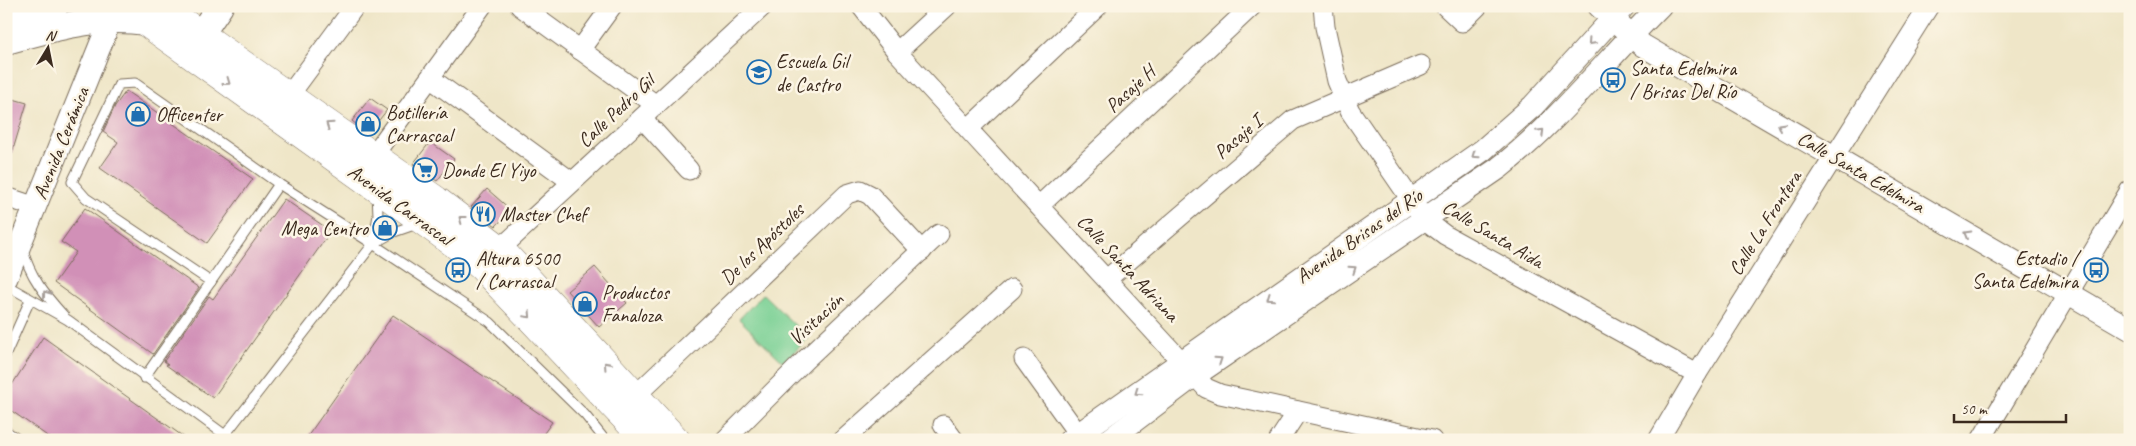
<svg xmlns="http://www.w3.org/2000/svg" width="2136" height="446" viewBox="0 0 2136 446" font-family="Caveat,sans-serif">
	<rect width="100%" height="100%" fill="#fcf5e5"/>
	<filter id="ink" filterUnits="userSpaceOnUse"><feTurbulence type="fractalNoise" baseFrequency=".02" numOctaves="2"/><feDisplacementMap in="SourceGraphic" scale="10" xChannelSelector="R" yChannelSelector="G"/><feConvolveMatrix kernelMatrix="1 2 1 2 8 2 1 2 1" color-interpolation-filters="sRGB"/></filter>
	<filter id="wash" filterUnits="userSpaceOnUse"><feTurbulence type="fractalNoise" baseFrequency=".0096" numOctaves="4" result="noise"/><feDisplacementMap in="SourceGraphic" scale="20" xChannelSelector="R" yChannelSelector="G"/><feGaussianBlur stdDeviation="1.12" result="paint"/><feColorMatrix in="noise" values="0 0 0 0 0 0 0 0 0 0 0 0 0 0 0 0 0 1.4 0 .05"/><feComposite in="paint" operator="in"/></filter>
	<g filter="url(#wash)">
		<rect width="100%" height="100%" fill="#efe6c8"/>
		<path fill="#79d094" stroke="#5a7d59" d="M763 294 808 338 784 363 739 319Z"/>
		<g id="blocks">
			<g fill="#d190b7">
				<path d="M126 91 253 179 207 243 100 168 118 142 103 132 115 106Z"/>
				<path d="M6 97 27 103 9 163H6Z"/>
				<path d="M370 98 387 110 372 129 361 128 352 121Z"/>
				<path d="M430 142 454 159 437 181 413 164Z"/>
				<path d="M487 189 511 210 496 226 471 207Z"/>
				<path d="M284 199 331 231 213 398 166 365 168 364 164 361 209 296 213 299Z"/>
				<path d="M85 208 199 288 153 354 54 283 76 252 61 242Z"/>
				<path d="M595 267 627 303 599 327 567 291Z"/>
				<path d="M393 315 552 422 539 440H305Z"/>
				<path d="M43 337 188 440H53L6 407V394Z"/>
			</g>
		</g>
	</g>
	<g filter="url(#ink)">
		<use href="#blocks" fill-opacity="0" stroke="#7a6c5a" stroke-width="1"/>
		<g fill="none" stroke-linecap="round" stroke-linejoin="round">
			<g stroke="#7a6c5a" stroke-width="11">
				<g id="service">
					<path d="M373 244 378 215 377 194"/>
					<path d="M23 249C29 276 46 296 64 316"/>
					<path d="M211 282 86 198 72 182 119 84 135 83 279 184 373 244 490 322 585 415 605 440"/>
					<path d="M6 285 68 320 225 435 221 440"/>
					<path d="M6 354 30 300"/>
					<path d="M144 378 279 184"/>
					<path d="M6 431 19 440"/>
					<path d="M225 435 373 244 394 232 417 224"/>
				</g>
			</g>
			<g stroke="#7a6c5a" stroke-width="21">
				<g id="minor">
					<path d="M520 6 656 105"/>
					<path d="M861 6 897 52 1206 388 1220 394 1432 440"/>
					<path d="M1323 6 1325 27 1337 81 1350 111 1425 220 1445 235 1697 374"/>
					<path d="M1445 6 1462 22 1478 6"/>
					<path d="M580 50 612 6"/>
					<path d="M897 52 947 6"/>
					<path d="M430 78 572 182"/>
					<path d="M288 97 355 6"/>
					<path d="M642 118 689 170"/>
					<path d="M968 129 1098 6"/>
					<path d="M373 156 482 6"/>
					<path d="M6 197 36 207"/>
					<path d="M1039 206 1252 6"/>
					<path d="M500 249 763 6"/>
					<path d="M1107 279 1293 120 1421 65"/>
					<path d="M1024 359 1078 434"/>
					<path d="M635 396 847 194 860 190 870 195 922 251"/>
					<path d="M943 425 954 440"/>
					<path d="M725 440 806 359 939 234"/>
					<path d="M843 440 1012 289"/>
					<path d="M1279 440 1298 411"/>
					<path d="M1658 440 1697 374 1929 6"/>
					<path d="M1981 440 2130 190"/>
				</g>
			</g>
			<g stroke="#7a6c5a" stroke-width="24">
				<g id="tertiary">
					<path d="M1599 6 1642 45 2130 329"/>
					<path d="M6 279 106 31 114 6"/>
					<path d="M1070 440 1483 150 1533 106 1624 6"/>
					<path d="M1109 440 1194 376 1499 168C1559 121 1606 60 1660 6"/>
				</g>
			</g>
			<g stroke="#7a6c5a" stroke-width="28">
				<g id="secondary">
					<path d="M6 24 55 6"/>
					<path d="M6 41C52 28 97 15 145 22"/>
					<path d="M188 53 220 6"/>
				</g>
			</g>
			<g stroke="#7a6c5a" stroke-width="29">
				<g id="primary">
					<path d="M123 6 455 244 482 267 646 440"/>
					<path d="M160 6 436 200 500 249 676 440"/>
					<path d="M6 20 14 6"/>
				</g>
			</g>
			<use href="#service" stroke="#fff" stroke-width="9"/>
			<use href="#minor" stroke="#fff" stroke-width="19"/>
			<use href="#tertiary" stroke="#fff" stroke-width="22"/>
			<use href="#secondary" stroke="#fff" stroke-width="26"/>
			<use href="#primary" stroke="#fff" stroke-width="28"/>
		</g>
		<defs><path id="oneway-chevron" d="M-2-3.5L2.5 0L-2 3.5" fill="none" stroke-width="1.6" stroke-linecap="round" stroke-linejoin="round" transform="scale(1.25)"/></defs>
		<g stroke="#a79f9a">
			<use href="#oneway-chevron" transform="translate(1591 42) rotate(132)"/>
			<use href="#oneway-chevron" transform="translate(227 82) rotate(36)"/>
			<use href="#oneway-chevron" transform="translate(329 125) rotate(-145)"/>
			<use href="#oneway-chevron" transform="translate(1781 126) rotate(-150)"/>
			<use href="#oneway-chevron" transform="translate(1541 132) rotate(-45)"/>
			<use href="#oneway-chevron" transform="translate(1475 155) rotate(145)"/>
			<use href="#oneway-chevron" transform="translate(462 219) rotate(-143)"/>
			<use href="#oneway-chevron" transform="translate(1967 234) rotate(-150)"/>
			<use href="#oneway-chevron" transform="translate(1353 269) rotate(-34)"/>
			<use href="#oneway-chevron" transform="translate(46 294) rotate(-126)"/>
			<use href="#oneway-chevron" transform="translate(1270 298) rotate(145)"/>
			<use href="#oneway-chevron" transform="translate(528 315) rotate(47)"/>
			<use href="#oneway-chevron" transform="translate(1219 360) rotate(-34)"/>
			<use href="#oneway-chevron" transform="translate(607 365) rotate(-132)"/>
			<use href="#oneway-chevron" transform="translate(1138 392) rotate(145)"/>
		</g>
	</g>
	<defs>
		<g id="school-ring" transform="scale(1.25)"><circle r="9.5" fill="#fcf5e5" stroke="#1f6fb2" stroke-width="1.5"/><path d="M0-5L7-2L0 1L-7-2ZM-4 1L0 2.5L4 1V4Q0 6-4 4Z" fill="#1f6fb2"/></g>
		<g id="bus-ring" transform="scale(1.25)"><circle r="9.5" fill="#fcf5e5" stroke="#1f6fb2" stroke-width="1.5"/><path d="M-5-6H5V4H4V6H2V4H-2V6H-4V4H-5ZM-3.5-4V0h7V-4ZM-3.5 1.2v1.5H-2V1.2ZM2 1.2v1.5H3.5V1.2Z" fill="#1f6fb2"/></g>
		<g id="shop-ring" transform="scale(1.25)"><circle r="9.5" fill="#fcf5e5" stroke="#1f6fb2" stroke-width="1.5"/><path d="M-5-2.5h2.3a2.7 3.5 0 0 1 5.4 0H5L5.5 6h-11ZM-1.5-2.5h3a1.5 2.3 0 0 0-3 0Z" fill="#1f6fb2"/></g>
		<g id="supermarket-ring" transform="scale(1.25)"><circle r="9.5" fill="#fcf5e5" stroke="#1f6fb2" stroke-width="1.5"/><path d="M-6-5.5h2.5l.6 2H6L4.5 2H-2.5L-4.4-4H-6ZM-1.5 3.2a1.3 1.3 0 1 0 .1 0ZM3 3.2a1.3 1.3 0 1 0 .1 0Z" fill="#1f6fb2"/></g>
		<g id="restaurant-ring" transform="scale(1.25)"><circle r="9.5" fill="#fcf5e5" stroke="#1f6fb2" stroke-width="1.5"/><path d="M-5-6h1v4h1v-4h1v4h1v-4h1v5L-1.5 .5V6h-2V.5L-5-1ZM5-6V6H3V1.5H1.5Q1.5-4 5-6Z" fill="#1f6fb2"/></g>
	</defs>
	<g fill-rule="evenodd">
		<use href="#school-ring" x="759" y="72"/>
		<use href="#bus-ring" x="1613" y="80"/>
		<use href="#shop-ring" x="138" y="114"/>
		<use href="#shop-ring" x="368" y="124"/>
		<use href="#supermarket-ring" x="425" y="170"/>
		<use href="#restaurant-ring" x="483" y="214"/>
		<use href="#shop-ring" x="385" y="228"/>
		<use href="#bus-ring" x="458" y="270"/>
		<use href="#bus-ring" x="2096" y="270"/>
		<use href="#shop-ring" x="585" y="304"/>
	</g>
	<g text-anchor="middle" dominant-baseline="central" stroke-width="5" stroke-linejoin="round" paint-order="stroke">
		<g font-size="20" fill="#3b2a1e" stroke="#fcf5e5" text-anchor="start">
			<text x="776" y="61">Escuela Gil<tspan x="776" dy="23">de Castro</tspan></text>
			<text x="1630" y="68">Santa Edelmira<tspan x="1630" dy="23">/ Brisas Del Río</tspan></text>
			<text x="386" y="112">Botillería<tspan x="386" dy="23">Carrascal</tspan></text>
			<text x="156" y="114">Officenter</text>
			<text x="442" y="170">Donde El Yiyo</text>
			<text x="500" y="214">Master Chef</text>
			<text x="368" y="228" text-anchor="end">Mega Centro</text>
			<text x="476" y="258">Altura 6500<tspan x="476" dy="23">/ Carrascal</tspan></text>
			<text x="2078" y="258" text-anchor="end">Estadio /<tspan x="2078" dy="23">Santa Edelmira</tspan></text>
			<text x="602" y="292">Productos<tspan x="602" dy="23">Fanaloza</tspan></text>
		</g>
		<g font-size="20" fill="#3b2a1e" stroke="#fcf5e5">
			<text transform="translate(1130 89) rotate(-43)">Pasaje H</text>
			<text transform="translate(616 111) rotate(-43)">Calle Pedro Gil</text>
			<text transform="translate(1238 137) rotate(-41)">Pasaje I</text>
			<text transform="translate(61 143) rotate(-68)">Avenida Cerámica</text>
			<text transform="translate(1861 172) rotate(30)">Calle Santa Edelmira</text>
			<text transform="translate(400 205) rotate(36)">Avenida Carrascal</text>
			<text transform="translate(1765 223) rotate(-58)">Calle La Frontera</text>
			<text transform="translate(1493 234) rotate(31)">Calle Santa Aida</text>
			<text transform="translate(1359 236) rotate(-35)">Avenida Brisas del Río</text>
			<text transform="translate(762 244) rotate(-44)">De los Apóstoles</text>
			<text transform="translate(1128 268) rotate(47)">Calle Santa Adriana</text>
			<text transform="translate(816 319) rotate(-43)">Visitación</text>
		</g>
	</g>
	<rect width="2136" height="446" fill="none" stroke="#fcf5e5" stroke-width="25"/>
	<g transform="translate(48 48) rotate(10)" stroke="#fcf5e5" stroke-width="4" paint-order="stroke">
	<path d="M0-4L9 19L0 12L-9 19Z" fill="#3b2a1e"/>
	<text y="-8" font-size="14" font-weight="bold" text-anchor="middle" fill="#3b2a1e">N</text>
	</g>
	<path d="M1954 414v8h112v-8" fill="none" stroke="#3b2a1e" stroke-width="2.5"/>
	<text x="1961" y="414" font-size="15" fill="#3b2a1e" stroke="#fcf5e5" stroke-width="4" paint-order="stroke">50 m</text>
</svg>
